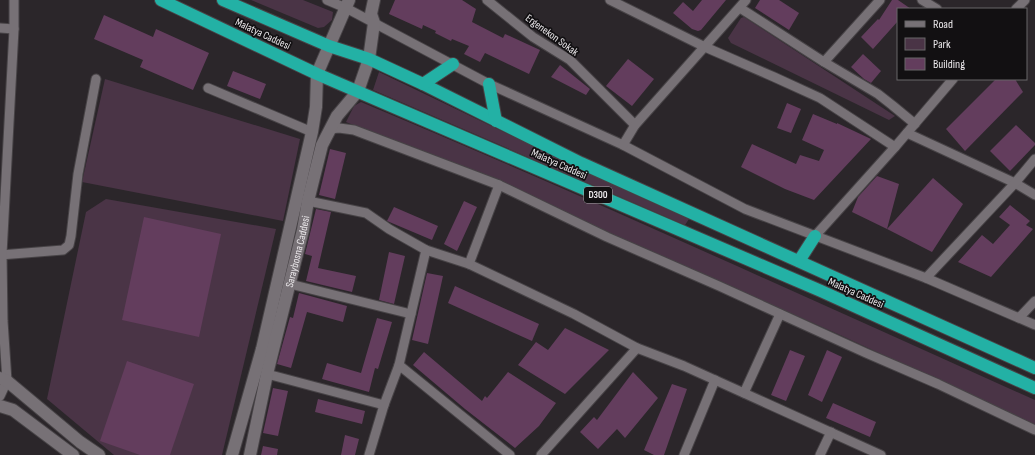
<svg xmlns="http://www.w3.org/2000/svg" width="1035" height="455" viewBox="0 0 1035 455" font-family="'Sofia Sans Condensed',sans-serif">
	<rect width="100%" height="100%" fill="#2b262a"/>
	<g fill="#4a3446">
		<path d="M251 0H303L333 12 332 20 324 27 318 28Z"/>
		<path d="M744 17 895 116 889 120 731 43 728 38 741 18Z"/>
		<path d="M379 72 631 193 689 219 685 225 373 90Z"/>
		<path d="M105 79 300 139 283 221 82 182Z"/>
		<path d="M361 102C588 197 811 300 1035 400V425L840 335 573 217 346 122 354 106Z"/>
		<path d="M106 199 276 229 222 455H114L47 399 86 212Z"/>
	</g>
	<g fill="#633d5d">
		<path d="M395 0H462L476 9 472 22 503 38 505 34 540 50 529 74 485 53 480 62 464 54 469 46 452 39 451 41 435 33 436 31 423 25 422 29 389 14Z"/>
		<path d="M702 0H726L701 30 698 31 692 29 673 13 683 2 693 11Z"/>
		<path d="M760 0H779L799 13 789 30 755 8Z"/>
		<path d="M892 0H898L911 9H898V21L873 49 861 37 878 19 879 20Z"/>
		<path d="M104 15 153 37 156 29 209 53 193 90 140 67 143 60 94 39Z"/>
		<path d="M863 54 881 71 871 83 864 79 851 67Z"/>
		<path d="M628 59 654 79 632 106 606 86Z"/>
		<path d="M560 65 590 89 586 95 551 77Z"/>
		<path d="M233 71 266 84 260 99 227 86Z"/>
		<path d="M996 79H1015L1023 92 965 151 946 129Z"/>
		<path d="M787 103 801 109 791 133 777 128Z"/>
		<path d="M813 114 837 124V123L871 139 814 200 785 189 741 167 752 144 796 164 800 155 819 161 824 150 802 140Z"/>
		<path d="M1016 125 1035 143V145L1010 171 990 151Z"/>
		<path d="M330 149 346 153 335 199 319 195Z"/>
		<path d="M877 176 899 184 887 229 852 212 858 197Z"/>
		<path d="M933 178 963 204 932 252 887 229Z"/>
		<path d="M464 201 477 207 457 251 444 244Z"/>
		<path d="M1010 205 1030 221 1026 225 1033 229 991 277 958 262 982 235 993 244 1010 225 999 217Z"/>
		<path d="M394 207 438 226 432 240 387 221Z"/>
		<path d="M316 209 331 212 318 268 356 276 352 292 306 281 312 256 305 254Z"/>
		<path d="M144 217 221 234 199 337 122 320Z"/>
		<path d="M389 252 405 256 394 304 379 300Z"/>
		<path d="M427 273 443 276 428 344 412 340Z"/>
		<path d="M455 286 539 324 532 341 448 303Z"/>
		<path d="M299 293 347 306 343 322 307 312 291 368 277 364 290 317 293 318Z"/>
		<path d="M377 318 392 322 378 369 375 368 369 392 322 379 327 363 361 373Z"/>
		<path d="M565 328 609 350 565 394 518 365 536 342 548 350Z"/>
		<path d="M790 350 805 356 786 401 771 395Z"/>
		<path d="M827 350 842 357 822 402 808 395Z"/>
		<path d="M424 352 482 401 485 396 487 398 508 372 556 403 539 426 515 448 465 409 413 365Z"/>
		<path d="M127 361 194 384 170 455H140L100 441Z"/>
		<path d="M633 372 658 398 625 438 617 429 598 449 580 432 594 417 597 420Z"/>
		<path d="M672 384 687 389 664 455H654L644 450Z"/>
		<path d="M273 388 288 391 278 436 263 433Z"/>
		<path d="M318 399 365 411 362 424 315 412Z"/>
		<path d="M833 403 876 422 870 437 826 418Z"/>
		<path d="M345 435 359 439 355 455H341Z"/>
		<path d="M263 446 278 449 277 455H261Z"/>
	</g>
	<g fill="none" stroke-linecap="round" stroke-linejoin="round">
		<g stroke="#474346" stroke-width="11">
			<g id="street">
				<path d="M327 0 346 8 489 84 623 145 745 209 926 278 1019 318 1035 301"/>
				<path d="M487 0 533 37 570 60 635 125"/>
				<path d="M610 0 705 47 774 77 820 98 895 147"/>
				<path d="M922 0 937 9"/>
				<path d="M740 8 824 62 878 94 892 105 915 124"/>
				<path d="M1016 9 1025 0"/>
				<path d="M0 28 14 29"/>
				<path d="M824 62 880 0"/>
				<path d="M208 88 312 132"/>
				<path d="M330 129 339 128 354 130 499 185 607 237 719 286 866 353 938 384 1035 430"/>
				<path d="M907 133 1015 183 1035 195"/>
				<path d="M623 145 635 125 746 0"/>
				<path d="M308 201 366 213 389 229 426 250 469 264 574 314 637 348 684 366 715 380 881 455"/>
				<path d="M815 236 895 147 953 79"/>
				<path d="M0 255 63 250 69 245 71 236 78 174 96 79"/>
				<path d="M469 264 499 185"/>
				<path d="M926 278 1015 183 1035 159"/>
				<path d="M290 284 411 314"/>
				<path d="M1019 318 1035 325"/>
				<path d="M399 365 510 455"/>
				<path d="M267 374 384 405"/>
				<path d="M744 393 780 314"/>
				<path d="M0 396 7 381 3 321 2 254 14 29V0"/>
				<path d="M369 455 384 405 399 365 426 250"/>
				<path d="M541 455 637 348"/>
				<path d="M684 455 715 380"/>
				<path d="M820 455 831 432"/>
			</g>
		</g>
		<g stroke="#474346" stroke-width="14">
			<g id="secondary">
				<path d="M0 378 7 381 80 442 99 455"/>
				<path d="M0 406 13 410 73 455"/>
				<path d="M232 455 262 349 312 132 316 107 317 74 349 0"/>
				<path id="s1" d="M250 455 267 374 303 230 308 201 322 145 337 116 358 91 369 59 374 23 371 14 374 0"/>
			</g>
		</g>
		<g stroke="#474346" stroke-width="14">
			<g id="highway">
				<path d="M161 0 317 74 821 291 1035 388"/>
				<path d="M223 0 329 46 369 59 423 84 581 163 1035 368"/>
				<path d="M423 84 453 64"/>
				<path d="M489 84 496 121"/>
				<path d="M799 261 815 236"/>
			</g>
		</g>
		<use href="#street" stroke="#777176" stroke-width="9"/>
		<use href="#secondary" stroke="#777176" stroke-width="12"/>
		<use href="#highway" stroke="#23b1a5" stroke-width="12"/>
	</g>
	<g text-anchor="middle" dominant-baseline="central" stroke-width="3.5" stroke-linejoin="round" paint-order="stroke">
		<rect fill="#121012" stroke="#a8a6a8" stroke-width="1" x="584" y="187" width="28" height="16" rx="3"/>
		<g font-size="10" font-weight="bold" fill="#e9e6e9">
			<text x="598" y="195">D300</text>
		</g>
		<g font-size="11" fill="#e9e6e9" stroke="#121012">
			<text transform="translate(263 34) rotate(25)">Malatya Caddesi</text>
			<text transform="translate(552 35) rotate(36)">Ergenekon Sokak</text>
			<text transform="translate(559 164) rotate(24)">Malatya Caddesi</text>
			<text stroke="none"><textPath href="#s1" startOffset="209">Saraybosna Caddesi</textPath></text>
			<text transform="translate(856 293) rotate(24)">Malatya Caddesi</text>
		</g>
	</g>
	<rect x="897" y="8" width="130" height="72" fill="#121012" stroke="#686668"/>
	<rect x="905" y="21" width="20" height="6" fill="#777176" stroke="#686668"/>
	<text x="933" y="28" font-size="12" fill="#e9e6e9">Road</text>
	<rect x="905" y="38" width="20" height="12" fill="#4a3446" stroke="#686668"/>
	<text x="933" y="48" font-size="12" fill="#e9e6e9">Park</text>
	<rect x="905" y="58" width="20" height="12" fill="#633d5d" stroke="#686668"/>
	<text x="933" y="68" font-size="12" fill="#e9e6e9">Building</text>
</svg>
